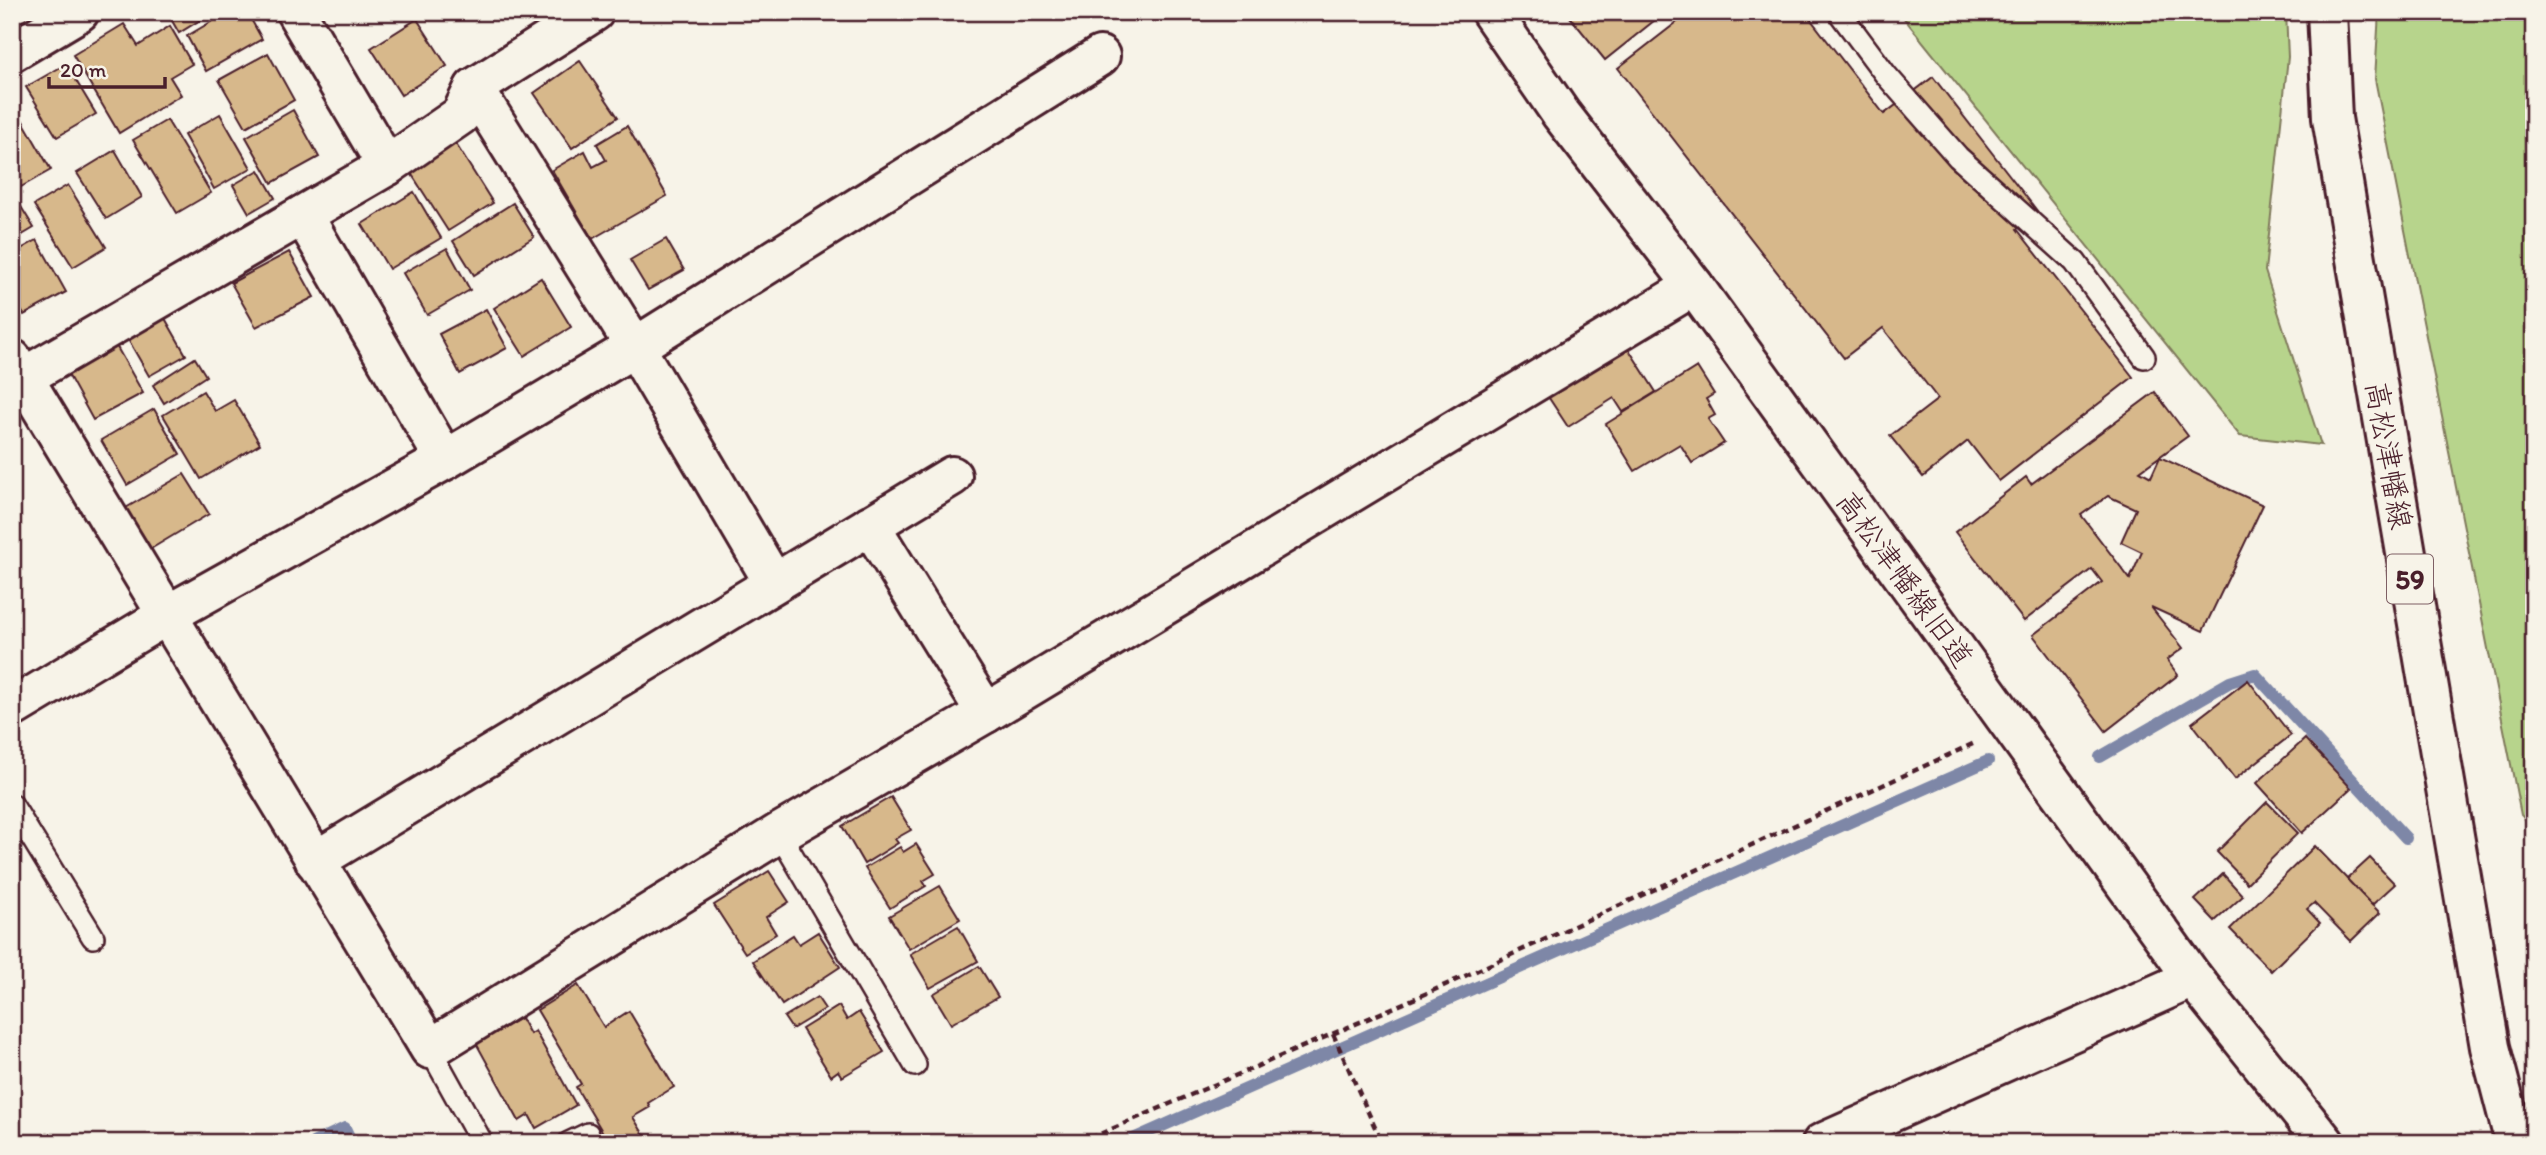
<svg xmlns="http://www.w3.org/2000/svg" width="2546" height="1155" viewBox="0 0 2546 1155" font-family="Itim,'Klee One',sans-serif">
	<rect width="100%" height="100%" fill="#f7f3e8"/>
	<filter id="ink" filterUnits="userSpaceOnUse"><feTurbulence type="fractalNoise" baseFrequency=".0143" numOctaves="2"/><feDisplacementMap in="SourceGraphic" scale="14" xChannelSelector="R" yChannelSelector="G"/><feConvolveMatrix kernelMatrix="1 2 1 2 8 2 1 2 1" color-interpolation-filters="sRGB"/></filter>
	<g filter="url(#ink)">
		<g fill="#b7d48c" stroke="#807a5c" stroke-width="2">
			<path d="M1899 12H2286L2288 57 2265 271 2321 445 2240 436Z"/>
			<path d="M2379 12H2534V829L2521 815 2375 79Z"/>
		</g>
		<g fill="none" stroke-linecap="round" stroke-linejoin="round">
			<g stroke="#7e87a7" stroke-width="12">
				<path d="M2100 757 2230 682 2255 674 2406 838"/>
				<path d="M313 1143 345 1128 352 1143"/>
				<path d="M1124 1143 1988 761"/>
			</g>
		</g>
		<g fill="#d7b88b" stroke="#4a1f2b" stroke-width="2" fill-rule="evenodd">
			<path d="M167 12H213L179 33Z"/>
			<path d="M228 12H247L262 39 206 71 187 36Z"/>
			<path d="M1566 12H1665L1605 60Z"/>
			<path d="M1690 12H1805L1884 114 1933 77 2038 212 2017 229 2133 377 1999 481 1968 441 1923 477 1890 436 1938 399 1883 328 1844 358 1618 68Z"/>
			<path d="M417 19 447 66 401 95 371 48Z"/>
			<path d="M124 24 138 46 170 26 192 64 170 77 181 95 119 133 73 55Z"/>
			<path d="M268 53 294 100 246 127 219 80Z"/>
			<path d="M580 61 618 117 572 148 534 93Z"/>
			<path d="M66 64 96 114 57 137 26 87Z"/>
			<path d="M16 109 51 170 21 187 12 171V111Z"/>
			<path d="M293 110 319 157 272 183 246 137Z"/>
			<path d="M220 114 251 168 214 189 184 135Z"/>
			<path d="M167 120 211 193 177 213 133 140Z"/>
			<path d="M627 126 667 196 592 239 552 170 585 151 593 167 606 160 597 144Z"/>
			<path d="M454 141 493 203 448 231 409 170Z"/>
			<path d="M115 150 142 197 106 219 77 173Z"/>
			<path d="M259 170 275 198 249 213 233 185Z"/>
			<path d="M68 185 106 247 73 267 34 205Z"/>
			<path d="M12 192 34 228 12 241Z"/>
			<path d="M414 192 441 238 389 269 362 224Z"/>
			<path d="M513 203 534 237 474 275 453 241Z"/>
			<path d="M666 239 684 270 648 290 630 260Z"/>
			<path d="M37 240 66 292 24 315 12 295V254Z"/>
			<path d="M447 248 470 290 427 315 403 273Z"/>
			<path d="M289 252 314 297 256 327 231 283Z"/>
			<path d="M541 278 571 327 524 356 494 308Z"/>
			<path d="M486 309 507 348 460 374 439 334Z"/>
			<path d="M162 313 186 355 149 376 125 334Z"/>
			<path d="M114 342 143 393 93 420 65 369Z"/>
			<path d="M1626 345 1656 392 1623 412 1614 398 1568 427 1547 395Z"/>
			<path d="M195 358 206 376 164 403 153 385Z"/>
			<path d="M1697 367 1714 394 1706 399 1715 415 1708 419 1724 443 1692 463 1680 444 1635 471 1606 424Z"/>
			<path d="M203 391 215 411 234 400 260 444 201 479 163 415Z"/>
			<path d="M2155 392 2188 436 2140 471 2151 477 2160 457 2263 505 2203 631 2151 607 2183 648 2167 660 2178 675 2106 731 2033 635 2102 582 2092 569 2024 621 1955 532 2026 477 2031 484ZM2108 496 2136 509 2121 542 2142 552 2130 579 2081 515Z"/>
			<path d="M154 409 180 454 127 485 101 440Z"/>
			<path d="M184 474 209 514 149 550 124 509Z"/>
			<path d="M2248 680 2291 735 2235 779 2192 723Z"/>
			<path d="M2305 739 2351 788 2302 833 2257 783Z"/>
			<path d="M891 797 911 830 895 839 898 843 864 864 842 826Z"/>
			<path d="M2267 802 2298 833 2247 883 2217 852Z"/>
			<path d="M916 844 935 874 923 881 926 886 890 908 865 868 900 847 903 852Z"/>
			<path d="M2315 846 2380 913 2351 941 2314 903 2307 909 2320 923 2271 971 2230 929Z"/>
			<path d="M2370 858 2395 884 2372 905 2347 879Z"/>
			<path d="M769 871 789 902 766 917 776 934 745 953 714 905Z"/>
			<path d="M2223 874 2243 896 2215 921 2195 900Z"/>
			<path d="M940 886 960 919 909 949 889 916Z"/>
			<path d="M958 926 978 961 930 988 910 954Z"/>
			<path d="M818 932 840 967 782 1005 753 961 793 935 799 944Z"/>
			<path d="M979 966 998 997 951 1024 933 994Z"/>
			<path d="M578 985 604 1027 629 1011 674 1087 648 1103 650 1107 633 1117 649 1143H609L576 1087 581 1084 537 1010Z"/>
			<path d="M817 997 825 1009 792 1029 784 1017Z"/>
			<path d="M839 1006 847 1020 859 1012 884 1052 842 1077 838 1071 831 1076 802 1029Z"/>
			<path d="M521 1018 530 1034 535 1031 576 1105 536 1128 529 1115 519 1121 476 1043Z"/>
		</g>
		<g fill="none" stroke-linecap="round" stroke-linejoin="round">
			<g stroke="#4a1f2b" stroke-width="26">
				<g id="lane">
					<path d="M1839 12 1886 75 1958 157 2075 262 2144 357"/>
					<path d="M12 805 93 937"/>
					<path d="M779 833 915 1065"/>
					<path d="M430 1049 482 1143"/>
					<path d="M569 1143 588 1134"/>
				</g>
			</g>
			<g stroke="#4a1f2b" stroke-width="44">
				<g id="street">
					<path d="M296 12 387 166"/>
					<path d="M12 52 79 12"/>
					<path d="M474 88 635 347 774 583"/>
					<path d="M303 215 445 460"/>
					<path d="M12 359 430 1049 779 833 986 713 1694 286"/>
					<path d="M12 384 387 166 461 115 474 88 594 12"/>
					<path d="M870 525 986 713"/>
					<path d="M12 708 167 615 445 460 635 347 1100 56"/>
					<path d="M315 861 952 476"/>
					<path d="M1822 1143 2193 978"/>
				</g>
			</g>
			<g stroke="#4a1f2b" stroke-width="44">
				<path id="secondary" d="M1491 12 1561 114 1694 286 2193 978 2325 1143"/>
			</g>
			<g stroke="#4a1f2b" stroke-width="44">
				<path id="primary" d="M2327 12 2332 118 2490 1047 2515 1143"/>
			</g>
			<g stroke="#4a1f2b" stroke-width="4.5" stroke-dasharray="7 5" stroke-linecap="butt">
				<path d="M1333 1034 1382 1143"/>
				<path d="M1079 1143 1432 991 1977 742"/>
			</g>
			<use href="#lane" stroke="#f7f3e8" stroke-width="21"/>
			<use href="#street" stroke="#f7f3e8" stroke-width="38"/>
			<use href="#secondary" stroke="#f7f3e8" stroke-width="38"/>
			<use href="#primary" stroke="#f7f3e8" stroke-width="38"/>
		</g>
	</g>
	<g text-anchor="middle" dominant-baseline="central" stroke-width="5" stroke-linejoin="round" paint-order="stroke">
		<rect fill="#f7f3e8" stroke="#7e5f64" stroke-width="2" x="2387" y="554.5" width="46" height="49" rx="5"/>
		<g font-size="28" font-weight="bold" fill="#4a1f2b">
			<text x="2410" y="579">59</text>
		</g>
		<g font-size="30" fill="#4a1f2b" stroke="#f7f3e8">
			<text transform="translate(2389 455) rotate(80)">高松津幡線</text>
			<text transform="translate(1905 579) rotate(54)">高松津幡線旧道</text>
		</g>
	</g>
	<rect width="2546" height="1155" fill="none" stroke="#f7f3e8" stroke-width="42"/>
	<rect x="21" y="21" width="2504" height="1113" fill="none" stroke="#4a1f2b" stroke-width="2.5" filter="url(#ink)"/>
	<path d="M49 77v10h116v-10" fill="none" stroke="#4a1f2b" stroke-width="3.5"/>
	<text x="60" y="77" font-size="21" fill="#4a1f2b" stroke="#f7f3e8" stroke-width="5" paint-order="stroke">20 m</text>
</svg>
